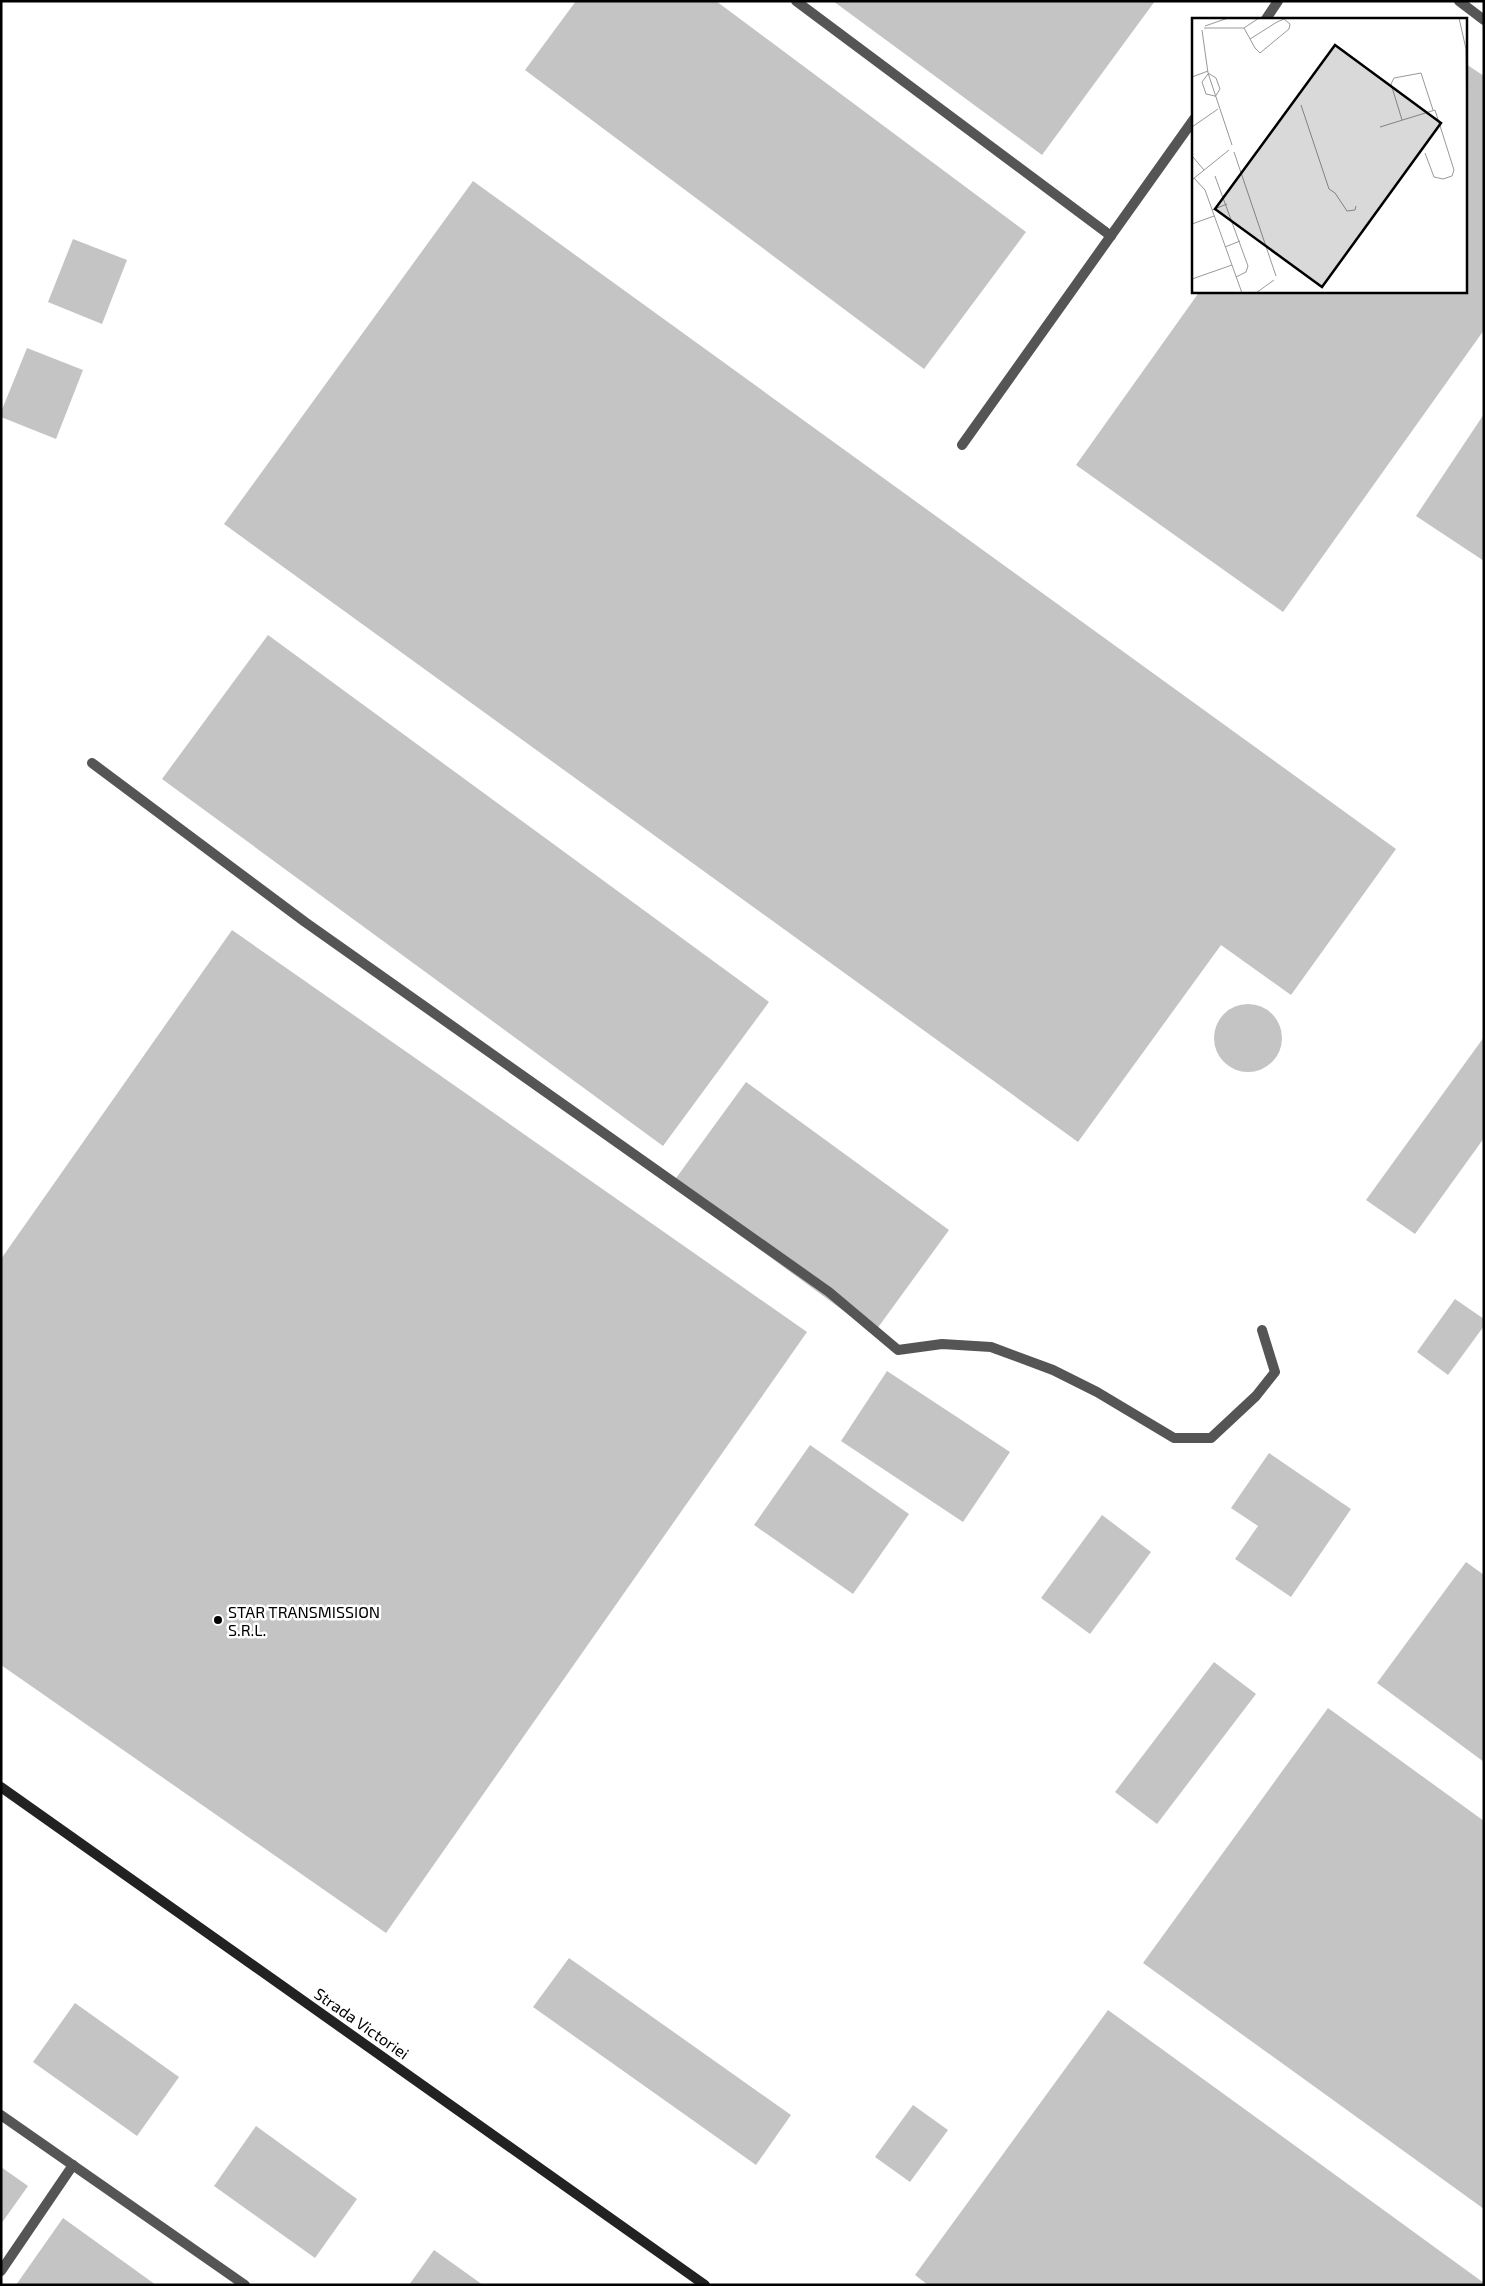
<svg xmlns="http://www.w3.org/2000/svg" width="1485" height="2286" viewBox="0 0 1485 2286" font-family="'Exo 2',sans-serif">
	<rect width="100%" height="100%" fill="#fff"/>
	<g fill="#c4c4c4">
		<path d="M576 1H716L1026 232 924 369 525 70Z"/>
		<path d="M833 1H1155L1042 155Z"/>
		<path d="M1466 64 1484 76V330L1283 612 1076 465 1200 291H1466Z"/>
		<path d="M473 181 1396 849 1291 995 1221 945 1078 1142 224 524Z"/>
		<path d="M73 239 127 260 102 324 48 302Z"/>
		<path d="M27 348 83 370 56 439 1 417V412Z"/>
		<path d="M1484 414V561L1416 516Z"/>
		<path d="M268 635 769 1002 663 1146 162 779Z"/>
		<path d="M232 930 807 1332 386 1933 1 1665V1259Z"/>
		<circle cx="1248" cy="1038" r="34"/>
		<path d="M1484 1037V1138L1415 1234 1366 1200Z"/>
		<path d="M746 1082 949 1230 874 1333 671 1185Z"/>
		<path d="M1455 1299 1484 1319V1326L1448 1375 1417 1352Z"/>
		<path d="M887 1371 1010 1452 963 1522 841 1441Z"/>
		<path d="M810 1445 909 1514 853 1594 754 1525Z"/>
		<path d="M1269 1453 1351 1509 1291 1597 1235 1559 1258 1526 1231 1508Z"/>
		<path d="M1102 1515 1151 1552 1090 1634 1041 1598Z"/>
		<path d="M1466 1562 1484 1575V1762L1377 1683Z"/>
		<path d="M1214 1662 1256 1694 1157 1824 1115 1792Z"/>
		<path d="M1328 1708 1484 1821V2209L1143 1963Z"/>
		<path d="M569 1958 791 2115 756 2165 533 2007Z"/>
		<path d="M75 2003 179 2077 137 2136 33 2062Z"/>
		<path d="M1108 2010 1484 2283V2285H928L915 2275Z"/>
		<path d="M913 2105 948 2130 910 2182 875 2157Z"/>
		<path d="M256 2126 357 2199 315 2258 214 2186Z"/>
		<path d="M1 2167 28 2186 1 2224Z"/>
		<path d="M63 2218 156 2285H16Z"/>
		<path d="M434 2250 483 2285H409Z"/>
	</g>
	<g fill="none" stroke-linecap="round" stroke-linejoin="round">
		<g stroke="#555" stroke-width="10">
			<path d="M796 1 1111 236"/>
			<path d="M1459 1 1484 20"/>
			<path d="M1266 19 1278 1"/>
			<path d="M962 445 1194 119"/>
			<path d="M92 763 305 922 829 1292 898 1350 942 1344 991 1347 1053 1370 1097 1392 1174 1438H1211L1256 1396 1275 1372 1262 1330"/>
		</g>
		<g stroke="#555" stroke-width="10">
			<path d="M1 2115 245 2285"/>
			<path d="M1 2271 73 2165"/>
		</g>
		<path stroke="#222" stroke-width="10" d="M1 1787 705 2285"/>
	</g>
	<circle fill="#000" stroke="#fff" stroke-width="2" cx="218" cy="1620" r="5"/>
	<g text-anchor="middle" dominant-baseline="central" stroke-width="5" stroke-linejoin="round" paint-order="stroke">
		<g font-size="16" fill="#000" stroke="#fff" text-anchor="start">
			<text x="228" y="1611">STAR TRANSMISSION<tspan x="228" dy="18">S.R.L.</tspan></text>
		</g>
		<g font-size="16" fill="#000" stroke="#fff">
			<text transform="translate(362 2023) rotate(35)">Strada Victoriei</text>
		</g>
	</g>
	<g transform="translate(1192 18)">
		<rect width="275" height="275" fill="#fff"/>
		<path fill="none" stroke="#999" stroke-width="1" d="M267 0 274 31 275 104M13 8 36 0M12 10H52L63 30 68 35 97 11 98 6 92 1 85 4 58 21M52 10 67 0M10 12 16 55 40 127M16 55 24 60 28 71 23 79M16 56 10 64 14 76 23 78M0 59 16 53M109 87 137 171 143 175 155 193 163 192 164 188M210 102 199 66 202 60 229 55 241 92M0 109 26 91M188 109 243 92 262 152 260 158 251 161 242 159 233 135M42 134 84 258M1 139 12 152M23 158 56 248 54 254 44 259M2 160 13 172 50 275M1 161 37 132M20 192 35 186M0 206 22 198M33 229 48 223M0 261 40 247M64 275 82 262"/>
		<path fill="#000" fill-opacity="0.15" stroke="#000" stroke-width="2.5" d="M143 27 249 105 130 269 23 191Z"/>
		<rect width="275" height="275" fill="none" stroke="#000" stroke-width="2.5"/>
	</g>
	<rect width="1485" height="2286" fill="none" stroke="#000000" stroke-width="5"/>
</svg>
